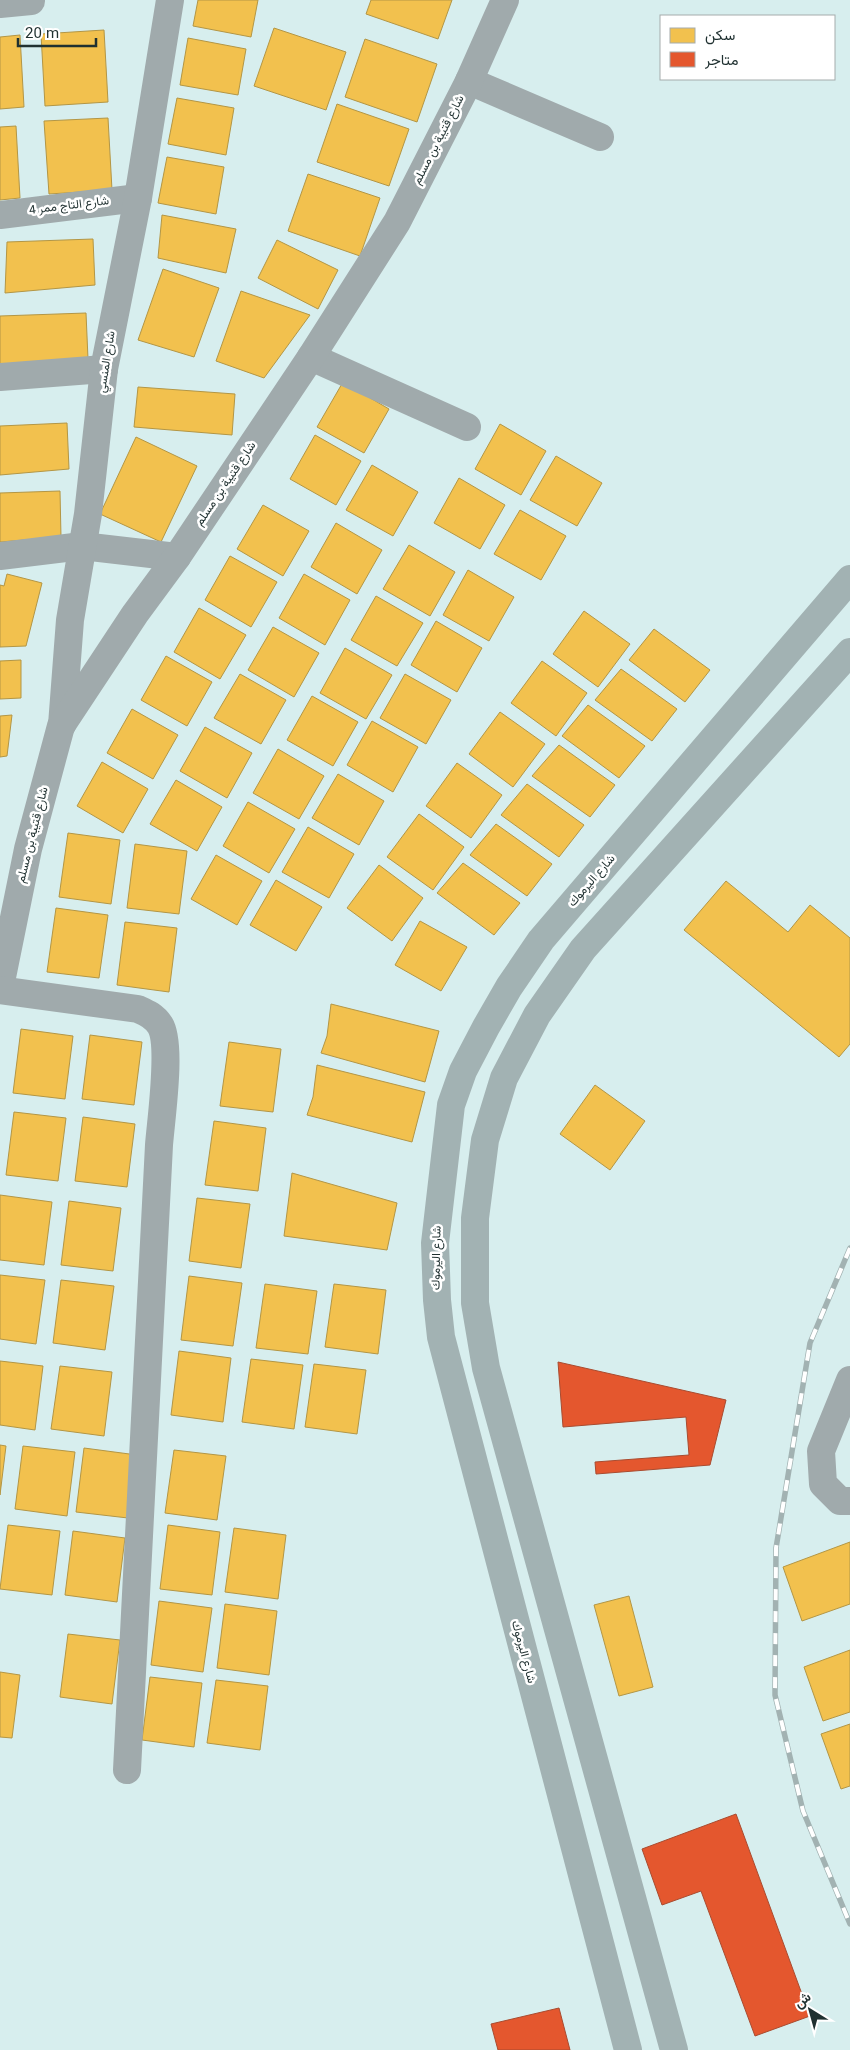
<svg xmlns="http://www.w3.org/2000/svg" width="850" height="2050" viewBox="0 0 850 2050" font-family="Georgia,Vazirmatn,serif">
	<rect width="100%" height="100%" fill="#d7eeee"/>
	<g fill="#f2c14e" stroke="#b39645">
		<path d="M198 0H258L251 37 193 26Z"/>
		<path d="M371 0H452L438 39 366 14Z"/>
		<path d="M274 28 346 52 326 110 254 86Z"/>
		<path d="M104 30 108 102 45 106 41 34Z"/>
		<path d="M20 35 24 107 0 109V37Z"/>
		<path d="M188 38 246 49 238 95 180 85Z"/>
		<path d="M365 39 437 64 417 122 345 97Z"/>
		<path d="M177 98 234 108 226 155 168 144Z"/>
		<path d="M337 104 409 129 389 186 317 162Z"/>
		<path d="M108 118 112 190 49 194 44 121Z"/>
		<path d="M16 126 20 198 0 200V127Z"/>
		<path d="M167 157 224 167 216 214 158 203Z"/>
		<path d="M308 174 380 198 360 256 288 231Z"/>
		<path d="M162 215 236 229 226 273 158 258Z"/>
		<path d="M93 239 95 285 5 293 7 242Z"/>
		<path d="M277 240 338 270 318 309 258 278Z"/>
		<path d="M163 269 219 288 194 357 138 340Z"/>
		<path d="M241 291 310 315 264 378 216 361Z"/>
		<path d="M86 313 88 359 0 367V316Z"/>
		<path d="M343 382 389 409 364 453 317 427Z"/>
		<path d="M138 387 235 394 232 435 134 427Z"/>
		<path d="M67 423 69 469 0 475V426Z"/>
		<path d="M500 424 546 451 521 495 475 469Z"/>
		<path d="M315 435 361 461 336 505 290 479Z"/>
		<path d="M136 437 197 466 161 542 100 514Z"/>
		<path d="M556 456 602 483 577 526 530 500Z"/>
		<path d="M372 465 418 492 393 536 346 510Z"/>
		<path d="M459 478 505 505 480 549 434 523Z"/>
		<path d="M60 491 61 537 0 542V493Z"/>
		<path d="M263 505 309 531 283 576 237 549Z"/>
		<path d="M520 510 566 536 541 580 494 554Z"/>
		<path d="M336 523 382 550 357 594 311 567Z"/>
		<path d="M409 545 455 572 430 616 383 589Z"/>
		<path d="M230 556 277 582 251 627 205 600Z"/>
		<path d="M468 570 514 597 489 641 443 615Z"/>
		<path d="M7 574 42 583 26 646 0 647V585L4 586Z"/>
		<path d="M304 574 350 600 325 645 279 618Z"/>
		<path d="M376 596 423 623 397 666 351 640Z"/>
		<path d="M199 608 246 635 220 679 174 652Z"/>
		<path d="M584 611 630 644 598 687 553 654Z"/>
		<path d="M436 621 482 648 457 692 411 665Z"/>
		<path d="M273 627 319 653 294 697 248 670Z"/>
		<path d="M654 629 710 670 685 702 629 660Z"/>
		<path d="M345 648 392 675 366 719 320 693Z"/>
		<path d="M166 656 212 682 187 726 141 700Z"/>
		<path d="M21 660V698L0 699V661Z"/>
		<path d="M542 661 587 693 556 736 511 703Z"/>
		<path d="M621 669 677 709 652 741 595 700Z"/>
		<path d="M240 674 286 700 261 744 214 718Z"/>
		<path d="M405 674 451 700 426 744 380 718Z"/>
		<path d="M312 696 358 722 333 766 287 740Z"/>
		<path d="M588 705 645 746 619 778 562 736Z"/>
		<path d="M132 709 178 735 153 779 107 753Z"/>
		<path d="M500 712 545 744 513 787 469 754Z"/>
		<path d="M12 715 7 756 0 757V716Z"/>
		<path d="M372 721 418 747 393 792 347 765Z"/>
		<path d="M205 727 252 753 227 798 180 771Z"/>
		<path d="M559 745 615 785 590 817 532 776Z"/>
		<path d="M278 749 324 776 299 819 253 793Z"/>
		<path d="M102 762 148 789 123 833 77 806Z"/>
		<path d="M457 763 502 795 471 838 426 806Z"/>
		<path d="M338 774 384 801 359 845 312 818Z"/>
		<path d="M176 780 222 807 197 851 150 824Z"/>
		<path d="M527 784 584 825 559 857 501 815Z"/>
		<path d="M248 802 295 829 269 873 223 846Z"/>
		<path d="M419 814 464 847 433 890 387 857Z"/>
		<path d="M496 824 552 864 527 896 470 855Z"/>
		<path d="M308 827 354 854 329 898 282 872Z"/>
		<path d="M68 833 120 840 111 904 59 897Z"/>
		<path d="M135 844 187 851 179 914 127 908Z"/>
		<path d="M216 855 262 881 237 925 191 899Z"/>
		<path d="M463 863 520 903 494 935 437 893Z"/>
		<path d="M379 865 423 898 392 941 347 908Z"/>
		<path d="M276 880 322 907 296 951 250 925Z"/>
		<path d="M726 881 788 932 810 905 850 938V1044L839 1057 684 930Z"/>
		<path d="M56 908 108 915 99 978 47 972Z"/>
		<path d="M420 921 467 947 441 991 395 965Z"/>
		<path d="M125 922 177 928 169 992 117 985Z"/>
		<path d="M331 1004 439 1031 425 1082 321 1053 327 1036Z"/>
		<path d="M21 1029 73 1036 65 1099 13 1093Z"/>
		<path d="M90 1035 142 1042 134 1105 82 1099Z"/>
		<path d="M229 1042 281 1049 273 1112 220 1106Z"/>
		<path d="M317 1065 425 1092 412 1142 307 1115 313 1097Z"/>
		<path d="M595 1085 645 1121 610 1170 560 1134Z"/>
		<path d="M14 1112 66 1118 58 1181 6 1175Z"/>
		<path d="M83 1117 135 1124 127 1187 75 1181Z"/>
		<path d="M214 1121 266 1128 258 1191 205 1185Z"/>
		<path d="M292 1173 397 1203 387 1250 284 1236Z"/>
		<path d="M0 1195 52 1202 44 1265 0 1260Z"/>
		<path d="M197 1198 250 1204 241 1268 189 1261Z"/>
		<path d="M69 1201 121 1208 113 1271 61 1265Z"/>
		<path d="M0 1275 45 1280 36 1344 0 1339Z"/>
		<path d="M189 1276 242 1283 233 1346 181 1340Z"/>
		<path d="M61 1280 114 1286 105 1350 53 1343Z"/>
		<path d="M265 1284 317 1291 308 1354 256 1348Z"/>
		<path d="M334 1284 386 1290 378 1354 325 1347Z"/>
		<path d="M179 1351 231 1358 223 1422 171 1415Z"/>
		<path d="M251 1359 303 1365 294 1429 242 1422Z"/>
		<path d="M0 1361 43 1366 35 1430 0 1425Z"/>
		<path d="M314 1364 366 1370 357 1434 305 1427Z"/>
		<path d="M60 1366 112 1372 104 1436 51 1429Z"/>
		<path d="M0 1445 6 1446 0 1495Z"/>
		<path d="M23 1446 75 1452 67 1516 15 1509Z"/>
		<path d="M84 1448 137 1455 128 1518 76 1512Z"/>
		<path d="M174 1450 226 1456 217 1520 165 1513Z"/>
		<path d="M8 1525 60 1531 52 1595 0 1589Z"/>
		<path d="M168 1525 220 1532 212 1595 160 1589Z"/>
		<path d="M234 1528 286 1535 278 1599 225 1592Z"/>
		<path d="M73 1531 125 1538 117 1602 65 1595Z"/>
		<path d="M850 1542V1604L802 1621 783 1567Z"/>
		<path d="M629 1596 653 1687 619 1696 594 1605Z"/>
		<path d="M159 1601 212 1608 203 1672 151 1665Z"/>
		<path d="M225 1604 277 1611 269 1675 217 1668Z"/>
		<path d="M68 1634 120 1640 112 1704 60 1697Z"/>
		<path d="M850 1650V1712L823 1721 804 1667Z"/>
		<path d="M0 1672 20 1675 12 1738 0 1737Z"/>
		<path d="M150 1677 202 1683 194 1747 142 1740Z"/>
		<path d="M216 1680 268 1686 260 1750 207 1743Z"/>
		<path d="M850 1724V1786L841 1789 821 1734Z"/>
	</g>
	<g fill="#e4572e" stroke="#a94b2f">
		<path d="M558 1362 726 1400 710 1465 596 1474 595 1462 689 1455 686 1417 563 1427Z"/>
		<path d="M736 1814 810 2016 755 2036 701 1891 662 1905 642 1849Z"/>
		<path d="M559 2008 570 2050H498L491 2024Z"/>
	</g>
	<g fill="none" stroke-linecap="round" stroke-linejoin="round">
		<g stroke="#a0aaac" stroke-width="28">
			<path d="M0 4 31 1"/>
			<path d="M469 81 600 137"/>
			<path d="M0 215 138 198"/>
			<path d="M311 357 467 427"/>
			<path d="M0 377 104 369"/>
			<path d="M0 556 82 546 177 557"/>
			<path d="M62 725 70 620 88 514 104 369 138 198 170 0"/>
			<path d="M0 987 28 849 61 726 135 614 177 557 311 357 397 222 469 81 505 0"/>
			<path d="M0 990 138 1009C147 1013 154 1016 160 1025 172 1044 161 1119 159 1145L127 1770"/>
			<path d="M850 1380 821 1451 823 1484 840 1501H850"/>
		</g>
		<g stroke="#a2b2b3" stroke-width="28">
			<path d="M628 2050 441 1337 437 1300 435 1243 451 1105 463 1071 486 1027 509 987 541 940 850 579"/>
			<path d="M674 2050 486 1368 475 1303V1218L485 1140 504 1078 537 1015 583 949 850 652"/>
		</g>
		<g stroke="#a2b2b2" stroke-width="5.5">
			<path id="rail" d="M850 1248 810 1343 776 1548 775 1695 803 1811 850 1924"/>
		</g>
		<use href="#rail" stroke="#fff" stroke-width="4" stroke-dasharray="11" stroke-linecap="butt"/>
	</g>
	<g text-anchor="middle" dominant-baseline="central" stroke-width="5" stroke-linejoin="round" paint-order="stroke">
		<g font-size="12" fill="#1f3030" stroke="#fff">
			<text transform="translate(439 140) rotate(-63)">شارع قتيبة بن مسلم</text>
			<text transform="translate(69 206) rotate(-7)">شارع التاج ممر 4</text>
			<text transform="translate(107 362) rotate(-81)">شارع المنسي</text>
			<text transform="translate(226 484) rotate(-56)">شارع قتيبة بن مسلم</text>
			<text transform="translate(33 835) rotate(-76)">شارع قتيبة بن مسلم</text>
			<text transform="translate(592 881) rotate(-49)">شارع اليرموك</text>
			<text transform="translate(437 1258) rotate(-89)">شارع اليرموك</text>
			<text transform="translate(523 1652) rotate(75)">شارع اليرموك</text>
		</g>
	</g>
	<rect x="660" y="15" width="175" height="65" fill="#ffffff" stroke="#a5acac"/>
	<rect x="670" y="28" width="25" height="15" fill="#f2c14e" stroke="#a5acac"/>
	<text x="705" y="40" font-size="15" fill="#1f3030">سكن</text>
	<rect x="670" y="52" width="25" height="15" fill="#e4572e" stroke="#a5acac"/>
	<text x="705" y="65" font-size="15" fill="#1f3030">متاجر</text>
	<g transform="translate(810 2010) rotate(323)" stroke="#ffffff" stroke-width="4" paint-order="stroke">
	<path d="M0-4L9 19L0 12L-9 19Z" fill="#1f3030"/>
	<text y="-8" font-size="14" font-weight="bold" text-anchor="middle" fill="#1f3030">ش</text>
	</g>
	<path d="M18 38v8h78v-8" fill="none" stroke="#1f3030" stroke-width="2.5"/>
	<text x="25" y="38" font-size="15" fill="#1f3030" stroke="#ffffff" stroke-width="4" paint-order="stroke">20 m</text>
</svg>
